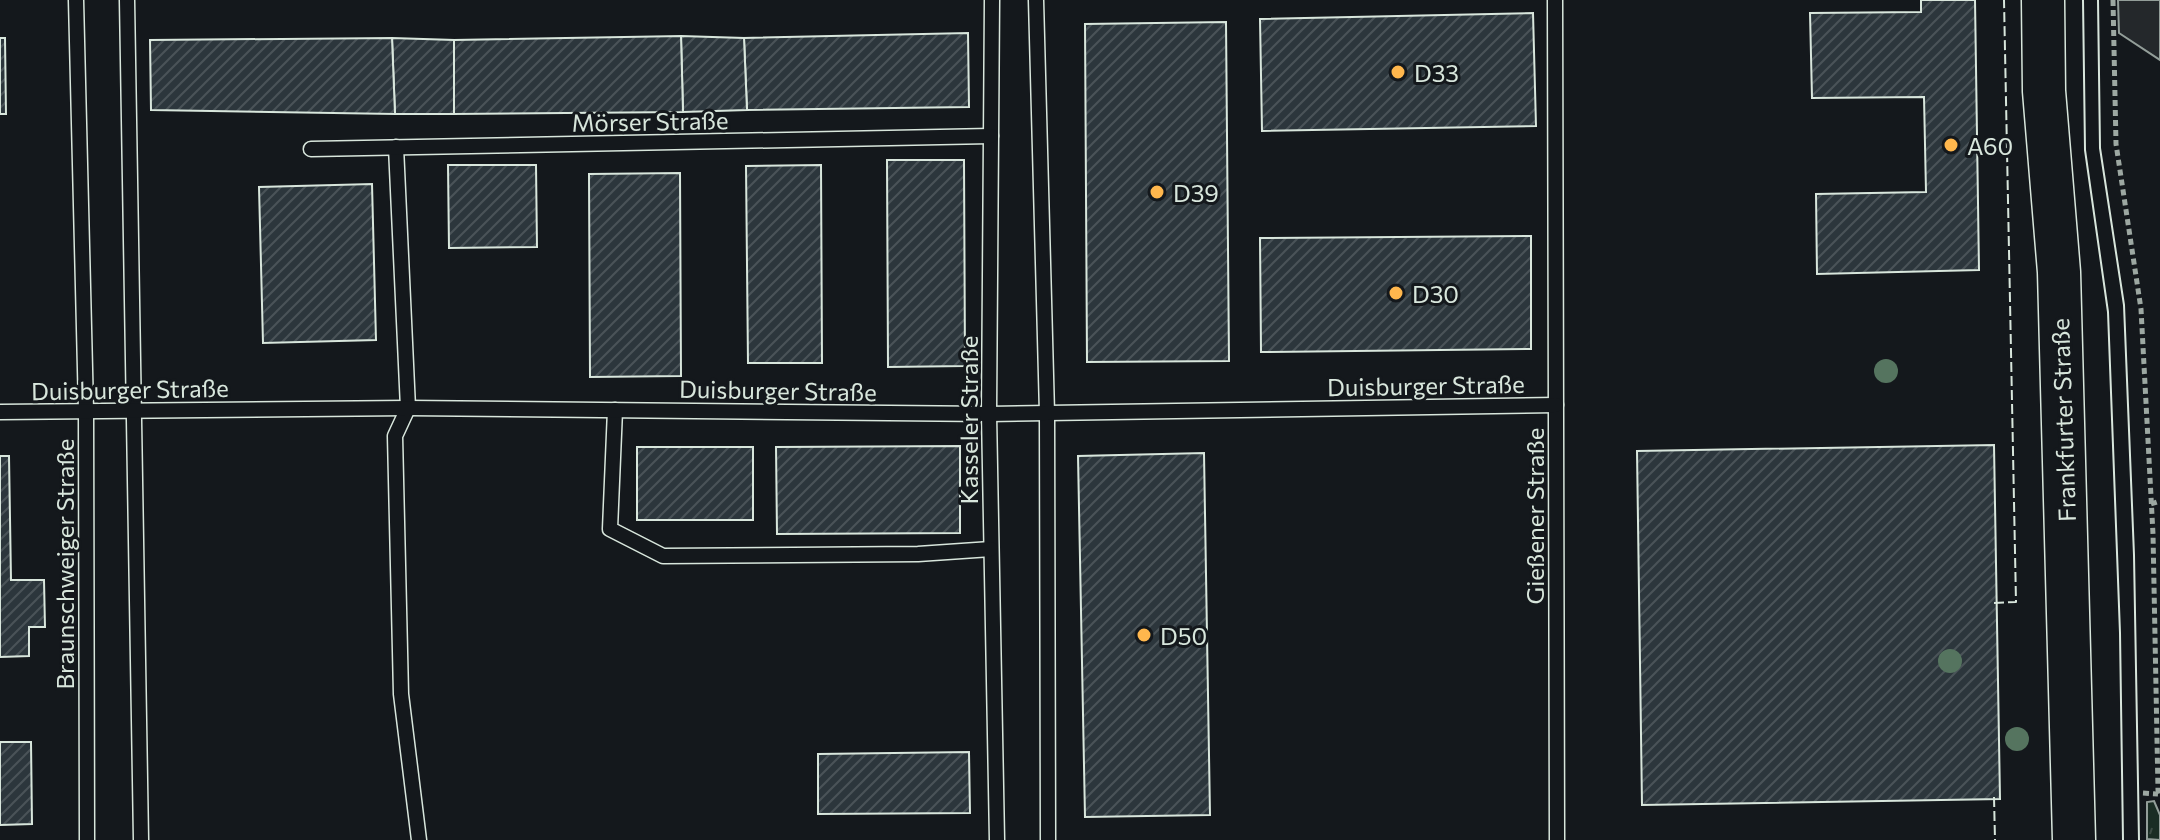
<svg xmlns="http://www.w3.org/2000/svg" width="2160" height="840" viewBox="0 0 2160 840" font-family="Commissioner,sans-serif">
	<defs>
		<pattern id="grass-tufts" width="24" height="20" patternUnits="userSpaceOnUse" patternTransform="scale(2)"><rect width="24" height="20" fill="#1a2d24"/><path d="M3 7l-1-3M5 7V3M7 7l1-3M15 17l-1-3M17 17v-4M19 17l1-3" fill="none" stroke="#3b4b43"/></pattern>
		<pattern id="building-hatch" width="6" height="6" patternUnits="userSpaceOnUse" patternTransform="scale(2)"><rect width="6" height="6" fill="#2c363c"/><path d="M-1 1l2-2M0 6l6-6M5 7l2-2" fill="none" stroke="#4a5358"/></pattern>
	</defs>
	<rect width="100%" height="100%" fill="#14181c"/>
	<path fill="url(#grass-tufts)" stroke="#939e99" stroke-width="2" d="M2154 801 2160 815V840L2147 839V802Z"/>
	<path fill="#24282b" stroke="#939e99" stroke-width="2" d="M2118 0H2160V60L2119 33Z"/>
	<g fill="url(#building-hatch)" stroke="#d8e6dc" stroke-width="2">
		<path d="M1921 0H1975L1979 270 1817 274 1816 194 1926 192 1924 97 1812 98 1810 13 1921 12Z"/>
		<path d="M1533 13 1536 126 1262 131 1260 19Z"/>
		<path d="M1226 22 1229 361 1087 362 1085 24Z"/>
		<path d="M968 33 969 107 747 110 744 38Z"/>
		<path d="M681 36 744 38 747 110 683 112Z"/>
		<path d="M681 36 683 112 454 114V40Z"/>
		<path d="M0 38H5L6 114H0Z"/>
		<path d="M392 38 454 40V114H395Z"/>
		<path d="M392 38 395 114 151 110 150 40Z"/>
		<path d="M887 160H964L965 366 888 367Z"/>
		<path d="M448 165H536L537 247 449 248Z"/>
		<path d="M821 165 822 363H748L746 166Z"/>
		<path d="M680 173 681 376 590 377 589 174Z"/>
		<path d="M372 184 376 340 263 343 259 187Z"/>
		<path d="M1531 236V349L1261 352 1260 238Z"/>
		<path d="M1994 445 2000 799 1642 805 1637 451Z"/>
		<path d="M960 446V533L777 534 776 447Z"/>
		<rect x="637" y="447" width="116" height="73"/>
		<path d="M1204 453 1210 815 1085 817 1078 456Z"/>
		<path d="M0 456H9L11 580H44L45 627H29V656L0 657Z"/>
		<path d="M0 742H31L32 824 0 825Z"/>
		<path d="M969 752 970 813 818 814V754Z"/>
	</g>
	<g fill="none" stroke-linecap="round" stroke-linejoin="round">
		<g stroke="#d8e6dc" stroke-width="17">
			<g id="lane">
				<path d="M76 0 86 410 87 840"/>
				<path d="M127 0 141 840"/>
				<path d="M992 0 989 414 997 840"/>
				<path d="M1036 0 1047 413 1048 840"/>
				<path d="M1555 0 1557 840"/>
				<path d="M396 147 408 408 395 436 401 694 419 840"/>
				<path d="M311 149 991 136"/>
				<path d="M615 410 610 529 663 556 918 554 991 549"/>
				<path d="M0 412 408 408 989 414 1556 405"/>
			</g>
		</g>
		<g stroke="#d8e6dc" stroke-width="45">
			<path id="secondary" d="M2043 0 2044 91 2059 272 2074 840"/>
		</g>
		<g stroke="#9da8a2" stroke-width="5" stroke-dasharray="6 4" stroke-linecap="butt">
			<path d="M2113 0 2116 144 2141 309 2153 534 2158 790 2160 797"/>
			<path d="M2151 504 2160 501"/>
			<path d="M2143 793 2158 794"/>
		</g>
		<use href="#lane" stroke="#14181c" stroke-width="14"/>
		<use href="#secondary" stroke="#14181c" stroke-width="42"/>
		<g stroke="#d8e6dc" stroke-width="2">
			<path d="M2083 0 2085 150 2108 312 2120 633 2123 840"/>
			<path d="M2098 0 2100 148 2124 305 2134 555 2139 840"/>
		</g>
		<g stroke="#d8e6dc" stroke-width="2" stroke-dasharray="10 4" stroke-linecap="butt">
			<path d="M1994 603 2016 602 2004 0"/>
			<path d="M1994 797 1995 840"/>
		</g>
	</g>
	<g fill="#55745f">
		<circle cx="1886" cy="371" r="12"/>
		<circle cx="1950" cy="661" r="12"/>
		<circle cx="2017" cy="739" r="12"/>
	</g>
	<g fill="#ffb74d" stroke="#14181c" stroke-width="3">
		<circle cx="1398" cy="72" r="8"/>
		<circle cx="1951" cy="145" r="8"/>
		<circle cx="1157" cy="192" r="8"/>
		<circle cx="1396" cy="293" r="8"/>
		<circle cx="1144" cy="635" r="8"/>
	</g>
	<g text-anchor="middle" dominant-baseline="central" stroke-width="6" stroke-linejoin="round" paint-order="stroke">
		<g font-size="24" fill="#d8e6dc" stroke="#14181c" text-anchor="start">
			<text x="1414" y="72">D33</text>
			<text x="1967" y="145">A60</text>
			<text x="1173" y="192">D39</text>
			<text x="1412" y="293">D30</text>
			<text x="1160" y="635">D50</text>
		</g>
		<g font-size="24" fill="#d8e6dc" stroke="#14181c">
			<text transform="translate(650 121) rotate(-1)">Mörser Straße</text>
			<text transform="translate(1426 385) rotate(-1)">Duisburger Straße</text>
			<text transform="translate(130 389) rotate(-1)">Duisburger Straße</text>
			<text transform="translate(778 390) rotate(1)">Duisburger Straße</text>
			<text transform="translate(968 420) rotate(-90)">Kasseler Straße</text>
			<text transform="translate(2063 420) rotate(-92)">Frankfurter Straße</text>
			<text transform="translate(1534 516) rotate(-90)">Gießener Straße</text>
			<text transform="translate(64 564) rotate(-90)">Braunschweiger Straße</text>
		</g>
	</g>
</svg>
